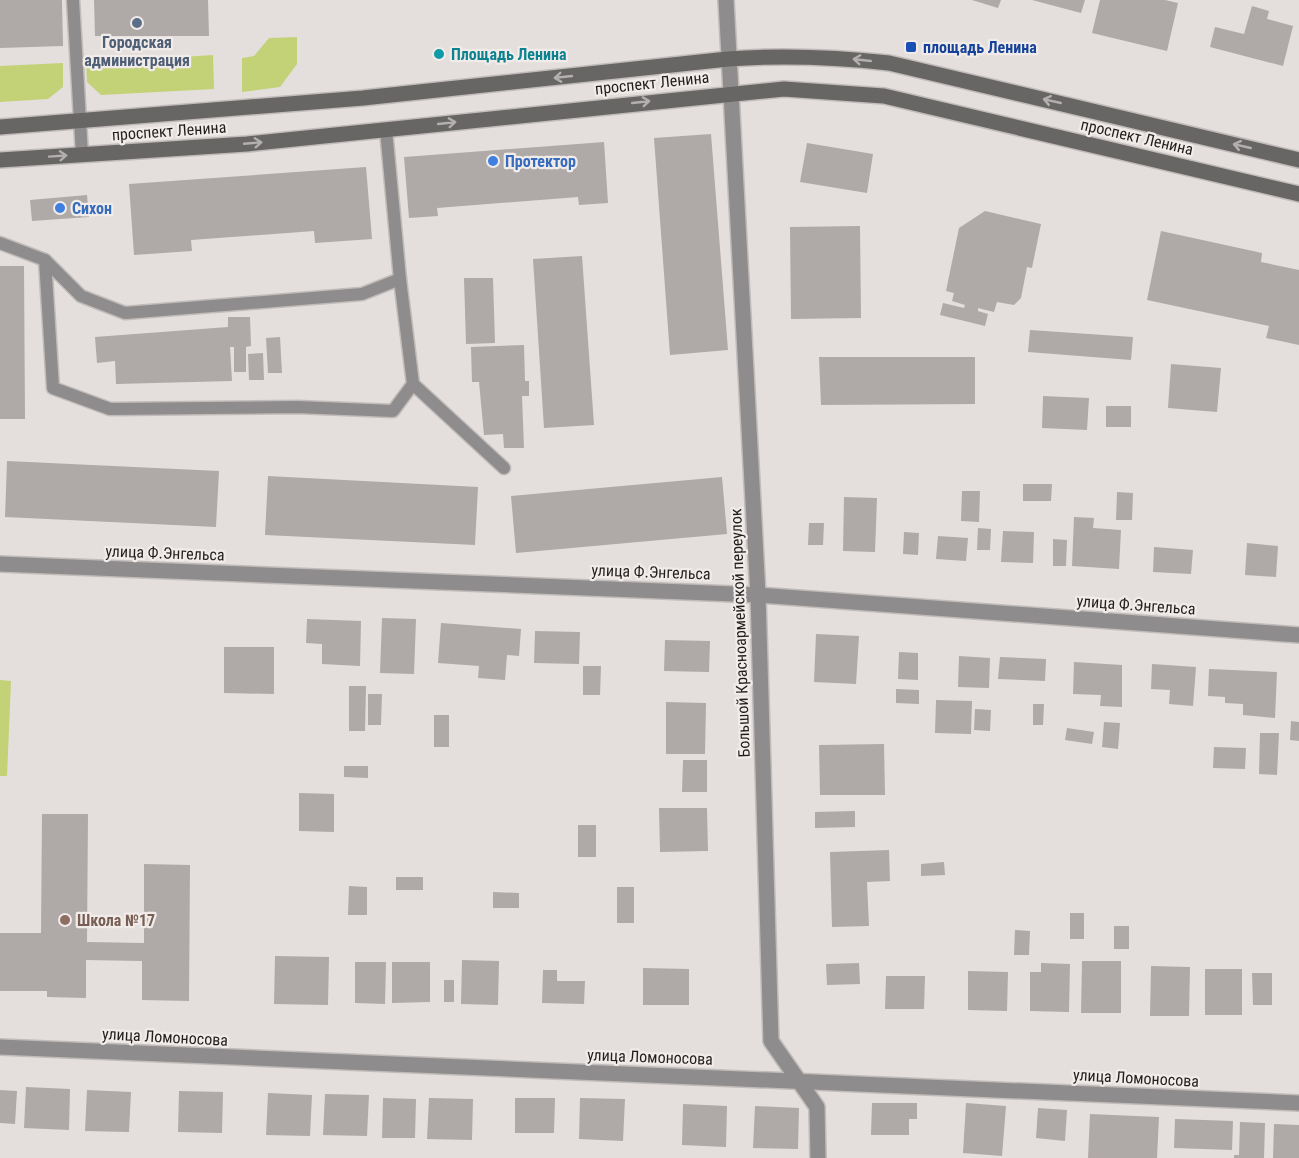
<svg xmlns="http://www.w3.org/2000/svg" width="1299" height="1158" viewBox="0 0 1299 1158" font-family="'Roboto Condensed',sans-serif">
	<rect width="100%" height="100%" fill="#e4dfdc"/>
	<g fill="#c3d177">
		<path d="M297 37V64L280 87 242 92V58L254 56 269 38Z"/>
		<path d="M213 55 214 89 101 95 87 82 86 63Z"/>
		<path d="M63 63V87L48 99 0 102V66Z"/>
		<path d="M0 680 11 681 7 776H0Z"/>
	</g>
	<g fill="#afa9a8">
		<path d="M0 0H62L63 46 0 48Z"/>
		<path d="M94 0H208L209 36H95Z"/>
		<path d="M972 0H1001L998 8Z"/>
		<path d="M1032 0H1085L1081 13Z"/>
		<path d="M1100 0H1165L1178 3 1167 51 1092 33Z"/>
		<path d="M1252 6 1269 11 1267 19 1293 26 1283 66 1210 47 1215 27 1244 34Z"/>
		<path d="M711 134 728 350 670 355 654 138Z"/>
		<path d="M604 142 608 203 579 205 578 197 437 208 438 216 409 218 404 157Z"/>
		<path d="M807 143 873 154 867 193 800 182Z"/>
		<path d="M366 167 372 239 315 243 314 231 191 240 192 251 134 255 129 184Z"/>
		<path d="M87 195 89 217 32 221 30 200Z"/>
		<path d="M985 211 1041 224 1032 268 1027 267 1021 298 1014 305 997 302 994 312 978 308V311L988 314 985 326 940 315 943 303 964 308 965 305 952 301 954 293 946 291 959 228Z"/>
		<path d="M860 226 861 318 791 319 790 227Z"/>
		<path d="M1161 231 1262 253 1261 262 1299 270V345L1266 338 1269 326 1147 300Z"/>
		<path d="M582 256 594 425 544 428 533 259Z"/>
		<path d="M0 266H24L25 419H0Z"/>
		<path d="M464 278H493L495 343 466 344Z"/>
		<path d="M228 317H250L251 346 246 347V372H234V347H230L232 381 116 384 115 361 97 363 95 337 228 327Z"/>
		<path d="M1030 330 1133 337 1131 360 1028 352Z"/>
		<path d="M280 337 282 373H268L266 338Z"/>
		<path d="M524 345 525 381H529V396H522L524 448H504L503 434 484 435 479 382H472L471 347Z"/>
		<path d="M263 353 264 380H249L248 354Z"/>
		<path d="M819 357H975V404L821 405Z"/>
		<path d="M1171 364 1221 368 1217 412 1168 408Z"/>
		<path d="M1043 396 1089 398 1087 430 1042 428Z"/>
		<rect x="1106" y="406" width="25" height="21"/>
		<path d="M7 461 219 471 216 527 5 517Z"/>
		<path d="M268 476 478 487 475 545 265 535Z"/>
		<path d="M722 477 727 534 516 553 511 496Z"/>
		<path d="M1023 484H1052L1051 501H1023Z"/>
		<path d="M962 491H980L979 522 961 521Z"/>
		<path d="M1117 492 1133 493 1132 520H1116Z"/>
		<path d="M844 497 877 498 875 552 843 551Z"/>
		<path d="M1074 517 1094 518 1093 528 1121 530 1119 569 1072 566Z"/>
		<path d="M809 523H824L823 545H808Z"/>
		<path d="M978 528 991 529 990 550H977Z"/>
		<path d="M1003 531 1034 532 1033 563 1001 562Z"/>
		<path d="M904 532 919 533 918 555 903 554Z"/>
		<path d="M938 536 968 538 966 561 936 559Z"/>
		<path d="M1053 539 1067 540 1066 566H1053Z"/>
		<path d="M1247 543 1278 546 1276 577 1245 575Z"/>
		<path d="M1154 547 1193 550 1191 574 1153 572Z"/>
		<path d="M382 618 416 619 414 674 380 673Z"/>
		<path d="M307 619 361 621 360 666 322 664V644L306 643Z"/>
		<path d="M441 623 521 629 519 656 507 655 505 680 478 678 479 666 438 663Z"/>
		<path d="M535 631 580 632 579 664 534 663Z"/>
		<path d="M816 634 859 636 856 684 814 682Z"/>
		<path d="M665 640 710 641 709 672 664 671Z"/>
		<path d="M224 647H274V694L224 693Z"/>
		<path d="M899 652 918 653V680L898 679Z"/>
		<path d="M959 656 990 658 989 688 958 687Z"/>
		<path d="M1000 657 1046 659 1045 681 998 679Z"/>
		<path d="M1074 662 1122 665V707L1100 706 1101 695 1073 694Z"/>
		<path d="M1152 664 1196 667 1193 706 1169 704 1170 690 1151 689Z"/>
		<path d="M583 666H601L600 695H583Z"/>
		<path d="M1209 669 1277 672 1275 718 1243 715V704L1225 703V697L1208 696Z"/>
		<path d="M349 686H366L365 731H349Z"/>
		<path d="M896 689 919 690V704L896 703Z"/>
		<path d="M368 694H382L381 725H368Z"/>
		<path d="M936 700 972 701 971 734 935 733Z"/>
		<path d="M666 702 706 703 705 754H666Z"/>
		<path d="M1033 704H1044L1043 725H1033Z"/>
		<path d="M975 709 991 710 990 731 974 730Z"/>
		<rect x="434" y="715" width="15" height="32"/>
		<path d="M1291 721 1299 722V741L1290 740Z"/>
		<path d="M1104 722 1120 723 1118 749 1102 747Z"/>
		<path d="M1067 728 1094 732 1092 744 1065 740Z"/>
		<path d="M1260 733H1279L1277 775 1259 774Z"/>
		<path d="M884 744 885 795H820L819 745Z"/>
		<path d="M1214 747 1246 748 1245 769 1213 768Z"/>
		<path d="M683 760H707V792H682Z"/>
		<path d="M344 766H368V778L344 777Z"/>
		<path d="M299 793 334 794V832L299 831Z"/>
		<path d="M659 808H707L708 851 660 852Z"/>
		<path d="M855 811V827L815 828V812Z"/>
		<path d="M42 814H88L87 942 144 943V864L190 865 189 1001 142 1000V961L86 960V998L47 997V991H0V933H41Z"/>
		<rect x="578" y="825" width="18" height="32"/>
		<path d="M889 850 890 881 867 882 869 926 832 927 830 852Z"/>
		<path d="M944 862 945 875 921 876V864Z"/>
		<rect x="396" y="877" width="27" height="13"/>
		<path d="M349 886 367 887V915H348Z"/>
		<rect x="617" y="887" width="17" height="36"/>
		<path d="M493 892 519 893V908H493Z"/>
		<rect x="1070" y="913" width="14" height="26"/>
		<rect x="1114" y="926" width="15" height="23"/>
		<path d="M1015 930 1030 931 1029 955H1014Z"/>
		<path d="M275 956 329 957 328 1005 274 1004Z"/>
		<path d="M462 960 499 961 498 1005 461 1004Z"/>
		<path d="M1082 961H1121V1013H1081Z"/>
		<path d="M355 962H386L385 1004 355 1003Z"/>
		<path d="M392 962H430V1002L392 1003Z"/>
		<path d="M859 963 860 984 827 985 826 964Z"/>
		<path d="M1041 963 1070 964 1069 1012 1030 1011V972H1041Z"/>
		<path d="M1151 966 1190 967 1189 1016H1150Z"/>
		<path d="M643 968 689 969V1005H643Z"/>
		<rect x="1205" y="969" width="37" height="46"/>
		<path d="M543 970H557V981H585L584 1004 542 1003Z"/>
		<path d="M968 971 1008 972 1007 1011 968 1010Z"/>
		<path d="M1252 973H1272V1005H1253Z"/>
		<path d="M886 976H925L924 1009H885Z"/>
		<rect x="444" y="980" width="10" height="22"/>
		<path d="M26 1087 70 1089 69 1130 24 1128Z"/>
		<path d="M0 1090 17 1091 15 1124 0 1123Z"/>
		<path d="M87 1090 131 1092 129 1132 85 1131Z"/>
		<path d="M179 1091 223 1092 222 1133 178 1132Z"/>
		<path d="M268 1093 312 1095 310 1136 266 1135Z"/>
		<path d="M325 1094 369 1095 367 1136 323 1135Z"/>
		<path d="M383 1098 416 1099 415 1138H382Z"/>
		<path d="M429 1098 473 1099 472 1140 427 1139Z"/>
		<path d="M515 1098H555L554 1133H515Z"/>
		<path d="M580 1098 625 1099 623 1141 579 1139Z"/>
		<path d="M872 1103H917V1119H909V1135H871Z"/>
		<path d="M966 1103 1006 1106 1002 1156 963 1153Z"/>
		<path d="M683 1104 727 1106 726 1147 682 1145Z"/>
		<path d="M755 1106 799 1108 798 1149 753 1148Z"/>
		<path d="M1038 1108 1067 1110 1065 1141 1036 1138Z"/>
		<path d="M1090 1114 1159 1117 1157 1158H1088Z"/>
		<path d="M1175 1119 1233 1121 1232 1150 1174 1148Z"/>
		<path d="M1240 1122 1265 1123 1264 1158H1234V1155H1239Z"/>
		<path d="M1274 1124 1299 1125V1158H1273Z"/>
	</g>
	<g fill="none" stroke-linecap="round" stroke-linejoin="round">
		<g stroke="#c1bcba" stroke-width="15">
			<g id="lane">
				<path d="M73 0 82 155"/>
				<path d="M386 130 400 279 413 384 504 468"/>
				<path d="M0 243 45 260 81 296 125 313 362 294 400 279"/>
				<path d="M45 260 53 388 110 409 297 407 393 411 413 384"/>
			</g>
		</g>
		<g stroke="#c1bcba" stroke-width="18">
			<g id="street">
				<path d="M726 0 758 595 771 1041 817 1107 818 1158"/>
				<path d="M0 564 758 595 1299 635"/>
				<path d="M0 1047 1299 1103"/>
			</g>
		</g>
		<g stroke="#c1bcba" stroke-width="18">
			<g id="secondary">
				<path d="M0 127 363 98 728 59C783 55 834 57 889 63L1299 160"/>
				<path d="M0 160 247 144 784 89 884 96 1299 194"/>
			</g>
		</g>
		<use href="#lane" stroke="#8f8c8d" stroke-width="12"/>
		<use href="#street" stroke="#8f8c8d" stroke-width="15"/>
		<use href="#secondary" stroke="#686565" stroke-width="15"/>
	</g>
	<defs><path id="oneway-shaft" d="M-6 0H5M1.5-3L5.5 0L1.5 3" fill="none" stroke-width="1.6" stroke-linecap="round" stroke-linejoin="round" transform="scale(1.5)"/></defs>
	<g stroke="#b3afae">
		<use href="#oneway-shaft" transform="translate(862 60) rotate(-174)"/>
		<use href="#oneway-shaft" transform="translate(563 77) rotate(174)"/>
		<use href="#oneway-shaft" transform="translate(1052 101) rotate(-167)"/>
		<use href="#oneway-shaft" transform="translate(641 102) rotate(-6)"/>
		<use href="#oneway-shaft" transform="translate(447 123) rotate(-6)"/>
		<use href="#oneway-shaft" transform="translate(253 143) rotate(-5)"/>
		<use href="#oneway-shaft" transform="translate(1242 146) rotate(-167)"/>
		<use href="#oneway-shaft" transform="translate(58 156) rotate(-4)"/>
	</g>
	<circle fill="#5c6f8a" stroke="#f1ece9" stroke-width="2" cx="137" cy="23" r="6"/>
	<rect fill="#1a4fb4" stroke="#f1ece9" stroke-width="2" x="905" y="41" width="12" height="12" rx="3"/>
	<circle fill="#0f9aa8" stroke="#f1ece9" stroke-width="2" cx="439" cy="54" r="6"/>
	<g fill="#3f7fe0" stroke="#f1ece9" stroke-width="2">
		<circle cx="493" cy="161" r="6"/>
		<circle cx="60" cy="208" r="6"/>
	</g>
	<circle fill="#8d6e63" stroke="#f1ece9" stroke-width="2" cx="65" cy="920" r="6"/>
	<g text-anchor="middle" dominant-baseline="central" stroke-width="4.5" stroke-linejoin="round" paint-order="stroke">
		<g font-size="16" font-weight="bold" fill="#4e5e75" stroke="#f1ece9">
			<text x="137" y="42">Городская<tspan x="137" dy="18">администрация</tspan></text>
		</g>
		<g font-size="16" font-weight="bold" fill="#164399" stroke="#f1ece9" text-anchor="start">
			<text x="923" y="47">площадь Ленина</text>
		</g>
		<g font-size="16" font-weight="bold" fill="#0d838f" stroke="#f1ece9" text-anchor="start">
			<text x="451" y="54">Площадь Ленина</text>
		</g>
		<g font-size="16" fill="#211f1e" stroke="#f1ece9">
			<text transform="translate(652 83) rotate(-6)">проспект Ленина</text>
			<text transform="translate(169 131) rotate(-4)">проспект Ленина</text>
			<text transform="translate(1137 137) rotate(13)">проспект Ленина</text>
			<text transform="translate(165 553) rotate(2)">улица Ф.Энгельса</text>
			<text transform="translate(651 572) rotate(2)">улица Ф.Энгельса</text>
			<text transform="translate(1136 605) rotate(4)">улица Ф.Энгельса</text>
			<text transform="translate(740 633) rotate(-92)">Большой Красноармейской переулок</text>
			<text transform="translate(165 1037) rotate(3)">улица Ломоносова</text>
			<text transform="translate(650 1057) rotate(2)">улица Ломоносова</text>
			<text transform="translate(1136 1078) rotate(3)">улица Ломоносова</text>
		</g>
		<g font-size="16" font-weight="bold" fill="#366cbe" stroke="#f1ece9" text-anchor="start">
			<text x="505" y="161">Протектор</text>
			<text x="72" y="208">Сихон</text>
		</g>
		<g font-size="16" font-weight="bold" fill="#785e54" stroke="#f1ece9" text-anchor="start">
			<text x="77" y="920">Школа №17</text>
		</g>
	</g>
</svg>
